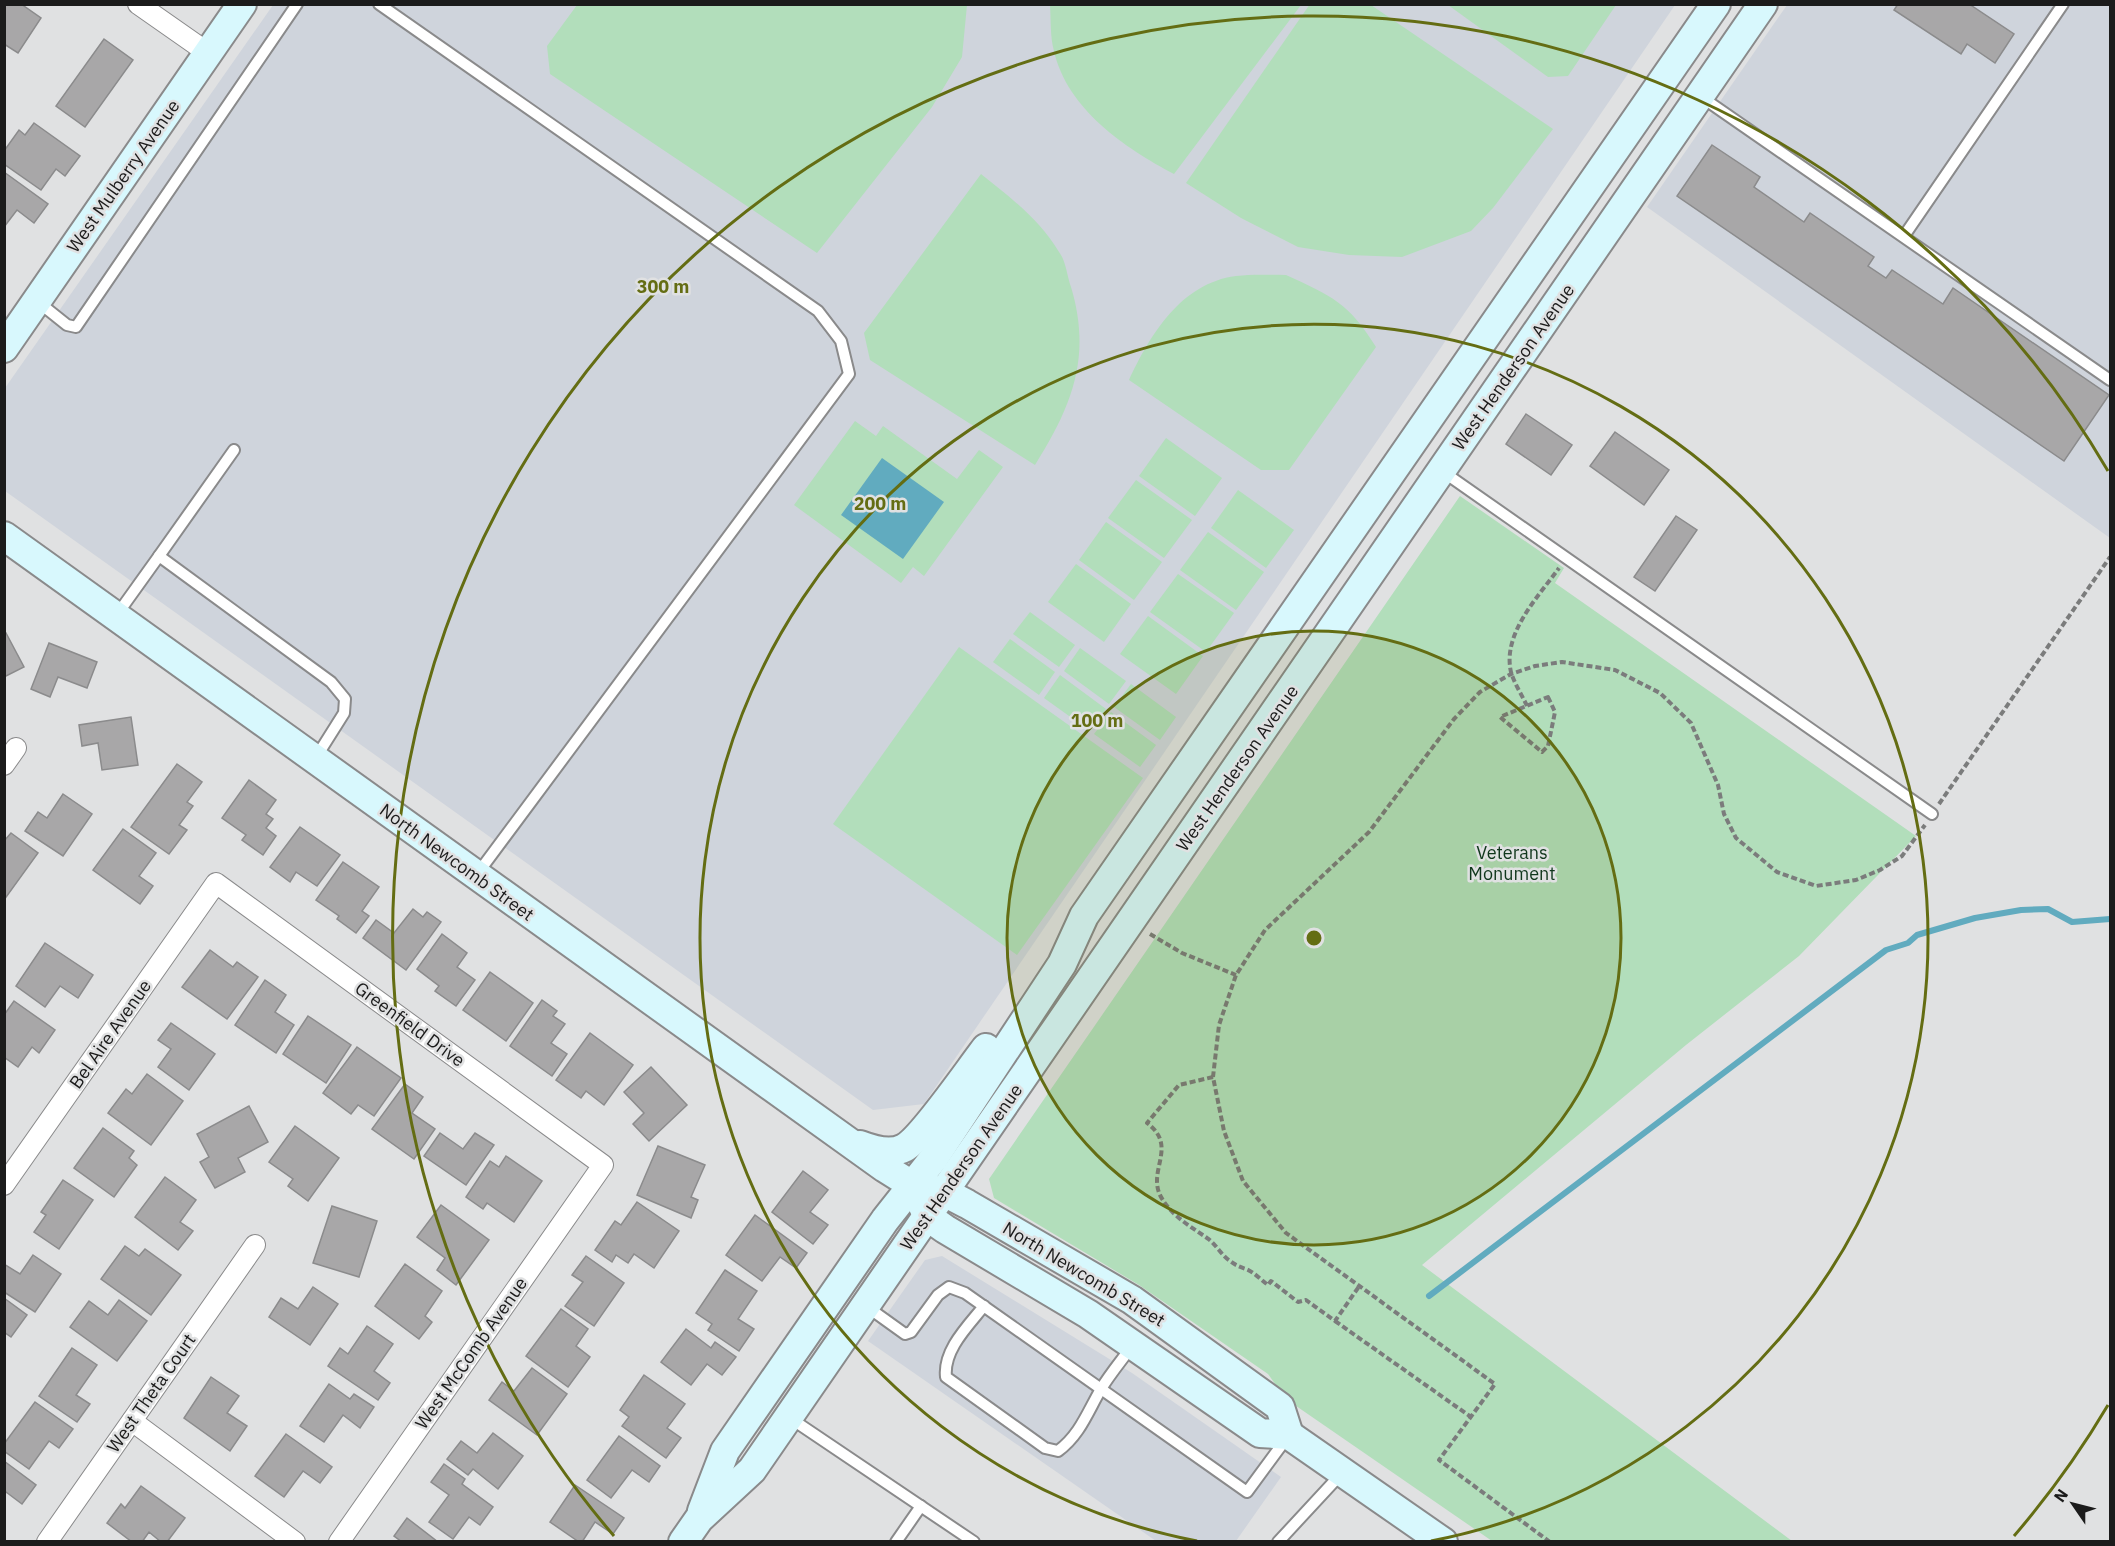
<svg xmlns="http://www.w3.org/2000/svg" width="2115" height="1546" viewBox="0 0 2115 1546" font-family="'IBM Plex Sans',sans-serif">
	<rect width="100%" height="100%" fill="#e0e1e2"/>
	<g fill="#cfd4dc">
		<path d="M273 5H1675L924 1104 873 1110 5 491V388Z"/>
		<path d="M1787 5H2110V538L1647 207Z"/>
		<path d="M942 1256 1132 1373 1281 1477 1236 1541H1156L868 1341 925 1260Z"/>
	</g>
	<g fill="#b2debb">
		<path d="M1310 4 1371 5 1553 129 1493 208 1471 231 1402 257 1349 255 1298 247 1241 218 1186 183Z"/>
		<path d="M577 5V4L967 5 962 57 932 107 817 253 550 74 547 46Z"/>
		<path d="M1050 5V4L1301 5 1174 174C1125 148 1067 109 1054 51 1050 37 1051 19 1050 5Z"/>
		<path d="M1448 5H1616L1568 76 1548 77Z"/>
		<path d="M981 174C1010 197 1040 220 1059 252 1066 261 1067 276 1071 287 1092 357 1072 406 1035 465L870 360 864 333Z"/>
		<path d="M1286 275C1332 296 1349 303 1376 347L1289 470H1261L1129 380C1150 335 1181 283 1236 276 1252 274 1270 275 1286 275Z"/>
		<path d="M855 421 876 436 883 426 957 479 979 450 1003 467 924 576 913 567 901 583 794 505Z"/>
		<path d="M1166 438 1222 478 1195 516 1139 476Z"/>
		<path d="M1136 480 1192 520 1164 558 1108 518Z"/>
		<path d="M1238 490 1294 530 1266 568 1211 528Z"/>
		<path d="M1460 496 1564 568 1555 583 1916 836 1799 956 1686 1045 1422 1265 1792 1541H1492L1286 1399 1268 1374 1139 1285 994 1198 989 1179Z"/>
		<path d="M1106 522 1162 562 1134 600 1079 560Z"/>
		<path d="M1208 532 1264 572 1236 610 1180 570Z"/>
		<path d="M1076 564 1131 604 1104 642 1048 602Z"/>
		<path d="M1178 574 1234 613 1206 652 1150 612Z"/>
		<path d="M1030 612 1075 645 1059 667 1013 634Z"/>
		<path d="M1148 616 1203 656 1176 694 1120 654Z"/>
		<path d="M1010 639 1055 672 1039 695 993 662Z"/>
		<path d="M959 647 1143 778 1017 955 833 824Z"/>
		<path d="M1080 648 1126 681 1109 704 1064 671Z"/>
		<path d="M1060 675 1106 709 1090 731 1044 698Z"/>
		<path d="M1131 684 1176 717 1160 740 1114 707Z"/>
		<path d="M1111 712 1156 745 1140 767 1094 734Z"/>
	</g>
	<path fill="#61abbf" d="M882 458 944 502 903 559 841 515Z"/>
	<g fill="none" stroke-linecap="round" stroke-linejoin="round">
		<path stroke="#61abbf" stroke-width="6" d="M1429 1296 1886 950 1908 943 1917 935 1975 918 2021 910 2048 909 2072 922 2110 919"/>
	</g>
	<g fill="#a8a7a8" stroke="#8b8b8c" stroke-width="1.5">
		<path d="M4 4H21L41 18 18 53 4 44Z"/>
		<path d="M1898 4H1969L2014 34 1995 63 1967 44 1961 54 1894 10Z"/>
		<path d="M104 39 133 60 85 127 56 106Z"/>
		<path d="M34 123 80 156 65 176 56 169 41 190 4 164V151L19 130 25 135Z"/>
		<path d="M1712 145 1760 177 1754 187 1804 222 1810 213 1874 257 1868 266 1886 278 1892 270 1943 304 1953 288 2109 395 2064 461 1677 196Z"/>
		<path d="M4 172 48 204 34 223 17 210 4 227Z"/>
		<path d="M1526 414 1572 445 1551 475 1506 444Z"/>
		<path d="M1615 432 1669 470 1644 505 1590 466Z"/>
		<path d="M1676 516 1697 530 1655 591 1634 577Z"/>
		<path d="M6 633 24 667 4 677V634Z"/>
		<path d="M49 643 97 662 87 688 58 677 50 697 31 689Z"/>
		<path d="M131 717 138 765 102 770 98 743 82 746 79 725Z"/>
		<path d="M177 764 202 782 187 802 193 806 179 825 187 830 169 854 131 827Z"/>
		<path d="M249 780 276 800 266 814 273 819 266 828 276 836 263 855 242 840 246 835 222 818Z"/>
		<path d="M63 794 92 814 63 856 25 831 38 812 47 818Z"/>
		<path d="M300 827 340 855 317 886 296 872 290 882 270 867Z"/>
		<path d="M123 829 156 853 139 876 153 886 140 904 93 870Z"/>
		<path d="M11 833 38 853 4 900V841Z"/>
		<path d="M343 862 379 887 362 911 369 916 356 933 337 919 339 916 316 900Z"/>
		<path d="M413 909 423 917 427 912 441 922 406 970 363 938 376 920 394 933Z"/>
		<path d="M442 934 467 953 457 967 475 980 456 1006 435 991 439 986 417 969Z"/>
		<path d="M45 943 93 975 78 998 60 986 45 1007 16 986Z"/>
		<path d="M210 950 233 967 237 962 258 977 227 1019 182 987Z"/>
		<path d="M490 972 533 1003 506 1041 463 1010Z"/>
		<path d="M265 980 286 995 275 1012 294 1025 276 1053 235 1025Z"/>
		<path d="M542 1000 557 1011 553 1016 565 1024 551 1043 567 1054 552 1076 510 1046Z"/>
		<path d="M14 1001 55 1030 39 1053 32 1047 18 1067 4 1057V1015Z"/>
		<path d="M308 1016 351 1045 326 1083 283 1054Z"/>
		<path d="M171 1023 215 1054 189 1090 158 1067 171 1049 158 1040Z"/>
		<path d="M590 1033 633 1065 604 1105 586 1091 581 1098 556 1080Z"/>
		<path d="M357 1047 401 1078 374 1116 358 1105 351 1114 323 1093Z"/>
		<path d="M651 1067 687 1105 649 1141 633 1124 644 1113 624 1092Z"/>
		<path d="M147 1074 183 1101 151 1145 108 1113 126 1089 132 1094Z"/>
		<path d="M405 1084 423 1097 412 1113 435 1129 414 1159 372 1129Z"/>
		<path d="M249 1106 268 1142 238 1158 245 1172 215 1188 200 1162 209 1157 197 1134Z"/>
		<path d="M295 1126 339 1158 308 1201 288 1186 293 1179 269 1162Z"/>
		<path d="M103 1128 134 1151 129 1158 137 1165 114 1197 74 1168Z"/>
		<path d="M440 1133 463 1149 475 1133 494 1145 466 1185 424 1156Z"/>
		<path d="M658 1146 705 1165 691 1197 698 1200 691 1218 637 1195Z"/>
		<path d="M506 1156 542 1181 514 1222 487 1203 483 1209 466 1197 490 1161 499 1167Z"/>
		<path d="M803 1171 828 1190 810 1212 828 1225 813 1244 772 1212Z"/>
		<path d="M165 1177 196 1200 180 1222 193 1231 178 1250 135 1217Z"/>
		<path d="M63 1180 93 1200 59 1249 34 1232 46 1215 41 1212Z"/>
		<path d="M637 1202 679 1231 654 1268 634 1254 628 1263 616 1255 612 1262 595 1250 615 1221 621 1225Z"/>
		<path d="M441 1205 489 1240 456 1285 437 1270 445 1258 417 1237Z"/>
		<path d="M332 1206 377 1221 359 1277 313 1263Z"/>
		<path d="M755 1215 807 1253 796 1268 780 1257 762 1281 726 1255Z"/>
		<path d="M125 1246 139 1256 145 1249 181 1275 151 1315 101 1279Z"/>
		<path d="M33 1255 61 1274 35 1312 4 1292V1264L20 1274Z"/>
		<path d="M586 1256 624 1283 594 1326 565 1306 583 1282 572 1275Z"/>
		<path d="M405 1264 442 1291 425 1316 432 1322 419 1339 375 1306Z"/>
		<path d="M725 1270 757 1291 738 1319 754 1329 739 1351 708 1330 712 1324 696 1313Z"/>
		<path d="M313 1287 338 1304 310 1345 269 1317 281 1298 298 1309Z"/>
		<path d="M4 1298 27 1315 11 1337 4 1332Z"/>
		<path d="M119 1300 147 1321 117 1361 70 1327 89 1301 108 1315Z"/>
		<path d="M561 1309 588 1329 576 1346 590 1357 568 1387 526 1356Z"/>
		<path d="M367 1326 393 1344 374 1371 390 1383 378 1400 328 1366 340 1348 348 1354Z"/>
		<path d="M686 1329 711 1348 715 1342 736 1357 722 1375 707 1364 691 1385 661 1362Z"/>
		<path d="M72 1348 97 1365 76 1395 90 1404 77 1422 39 1396Z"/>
		<path d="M532 1368 567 1394 537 1435 489 1400 502 1382 514 1391Z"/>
		<path d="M644 1375 685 1404 667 1428 681 1438 666 1458 622 1426 629 1417 620 1410Z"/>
		<path d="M211 1377 239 1396 227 1413 247 1426 230 1451 184 1418Z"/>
		<path d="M329 1384 350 1399 354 1394 374 1407 360 1428 343 1415 324 1442 300 1426Z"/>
		<path d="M35 1402 73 1429 59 1448 49 1441 29 1469 4 1451V1444Z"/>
		<path d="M493 1433 523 1456 498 1489 473 1469 468 1475 447 1459 461 1441 477 1453Z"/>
		<path d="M286 1434 332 1467 320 1483 303 1471 284 1497 255 1476Z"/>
		<path d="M619 1436 660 1466 649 1482 632 1470 611 1498 587 1480Z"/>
		<path d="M4 1461 36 1485 22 1504 6 1492 4 1495Z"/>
		<path d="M444 1464 465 1479 462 1484 493 1507 480 1525 469 1517 453 1539 429 1522 449 1495 431 1482Z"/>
		<path d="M575 1485 624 1518 613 1534 595 1522 582 1542H579L550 1522Z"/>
		<path d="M141 1486 185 1518 167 1542H161L149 1532 142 1542H132L107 1523 121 1504 125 1508Z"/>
		<path d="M407 1518 438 1542H402L394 1536Z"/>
	</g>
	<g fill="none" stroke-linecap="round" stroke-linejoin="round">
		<g stroke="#8a8a8b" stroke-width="14">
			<g id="lane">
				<path d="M379 4 818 311 841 341 849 374 478 873"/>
				<path d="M1700 96 2110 380"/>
				<path d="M1904 236 2063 4"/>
				<path d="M37 301 67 325 76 327 297 4"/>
				<path d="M1442 471 1932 814"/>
				<path d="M159 556 234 450"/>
				<path d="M116 616 159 556 331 682 345 699 344 713 315 759"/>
				<path d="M866 1306 905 1334 911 1332 938 1295 949 1287 965 1293 1247 1492 1286 1439"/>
				<path d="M984 1306C968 1326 943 1350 946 1377L1045 1448 1058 1451C1080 1435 1088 1411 1101 1389 1110 1374 1122 1360 1132 1346"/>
				<path d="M790 1418 974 1542"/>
				<path d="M896 1542 921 1506"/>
				<path d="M1278 1542 1341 1474"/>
			</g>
		</g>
		<g stroke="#8a8a8b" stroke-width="22">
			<g id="street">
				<path d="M138 4 208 53"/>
				<path d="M4 765 16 748"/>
				<path d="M4 1185 216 883 603 1165 339 1542"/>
				<path d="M132 1421 295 1542"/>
				<path d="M47 1542 255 1245"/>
			</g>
		</g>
		<g stroke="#8a8a8b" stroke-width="32">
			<g id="secondary">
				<path d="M4 348 242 4"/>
				<path d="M4 536 885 1168 912 1185 944 1192 967 1204 1132 1300 1280 1407 1289 1435"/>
				<path d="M860 1145C873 1150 891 1155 904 1148 922 1139 971 1067 986 1048"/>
				<path d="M920 1200 928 1217 945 1229 1088 1314 1260 1433 1289 1435 1443 1542"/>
				<path d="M702 1511 725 1451 885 1220 934 1158 1062 964 1084 916 1716 4"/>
				<path d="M683 1542 699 1519 752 1470 1763 4"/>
			</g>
		</g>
		<g stroke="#7b7c7c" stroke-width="4" stroke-dasharray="6 3" stroke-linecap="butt">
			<path d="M1548 697 1555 712 1548 746 1542 752 1500 717Z"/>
			<path d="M1527 706C1522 695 1514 683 1511 672 1502 634 1538 597 1559 568"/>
			<path d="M1939 804 2110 557"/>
			<path d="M1150 934 1182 953 1236 975"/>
			<path d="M1213 1077 1179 1085 1147 1123C1178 1146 1148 1169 1160 1195 1170 1215 1190 1226 1207 1238 1216 1244 1221 1255 1230 1261 1235 1265 1240 1267 1246 1269 1254 1272 1261 1280 1268 1285L1271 1281 1298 1302 1306 1300 1335 1321 1360 1285"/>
			<path d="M1335 1321 1471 1417"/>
			<path d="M1550 1542 1439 1460 1495 1384 1286 1233 1243 1181 1224 1131 1213 1077 1219 1025 1236 975 1265 930 1369 832 1454 719 1480 692 1511 674 1535 666 1562 662 1615 670 1660 693 1691 723 1718 785 1724 814 1736 838 1777 872 1816 886 1856 880 1880 870 1902 856 1925 825"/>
		</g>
		<use href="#lane" stroke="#fff" stroke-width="10"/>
		<use href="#street" stroke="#fff" stroke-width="20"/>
		<use href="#secondary" stroke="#d8f8fd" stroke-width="28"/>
	</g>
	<circle cx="1314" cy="938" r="307" fill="#646d13" fill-opacity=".12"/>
	<g fill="none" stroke="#646d13" stroke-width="3">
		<circle cx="1314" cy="938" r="307"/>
		<path d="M1197 1541A614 614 0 1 1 1431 1541"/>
		<path d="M2108 1405A921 921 0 0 1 2014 1536M614 1536A921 921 0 1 1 2108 471"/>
	</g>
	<g text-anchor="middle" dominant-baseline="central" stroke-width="5" stroke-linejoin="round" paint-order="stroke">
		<g font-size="18" fill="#1b1b1b" stroke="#e0e1e2">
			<text transform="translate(123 176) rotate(-55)">West Mulberry Avenue</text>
			<text transform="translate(1513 367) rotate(-55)">West Henderson Avenue</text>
			<text transform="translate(1237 768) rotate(-55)">West Henderson Avenue</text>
			<text transform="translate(457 862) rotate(36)">North Newcomb Street</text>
			<text transform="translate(410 1024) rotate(36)">Greenfield Drive</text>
			<text transform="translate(110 1034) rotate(-55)">Bel Aire Avenue</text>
			<text transform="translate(961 1167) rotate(-55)">West Henderson Avenue</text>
			<text transform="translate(1084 1274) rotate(31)">North Newcomb Street</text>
			<text transform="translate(471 1353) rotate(-55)">West McComb Avenue</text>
			<text transform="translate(151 1393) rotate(-55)">West Theta Court</text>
		</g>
		<g font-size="18" fill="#10371c" stroke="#e0e1e2">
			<text x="1512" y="852">Veterans<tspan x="1512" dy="21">Monument</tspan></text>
		</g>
	</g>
	<circle cx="1314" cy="938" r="9" fill="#646d13" stroke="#e0e1e2" stroke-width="3"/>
	<g font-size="18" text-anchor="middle" font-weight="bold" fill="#646d13" stroke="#e0e1e2" stroke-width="5" stroke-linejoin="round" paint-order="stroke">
		<text x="663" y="293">300 m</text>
		<text x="880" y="510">200 m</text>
		<text x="1097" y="727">100 m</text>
	</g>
	<rect width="2115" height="1546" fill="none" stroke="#1b1b1b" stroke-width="12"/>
	<g transform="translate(2073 1504) rotate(305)" stroke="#e0e1e2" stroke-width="4.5" paint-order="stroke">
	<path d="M0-4.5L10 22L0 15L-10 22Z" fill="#1b1b1b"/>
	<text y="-9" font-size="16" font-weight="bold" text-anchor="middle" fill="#1b1b1b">N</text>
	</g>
</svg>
